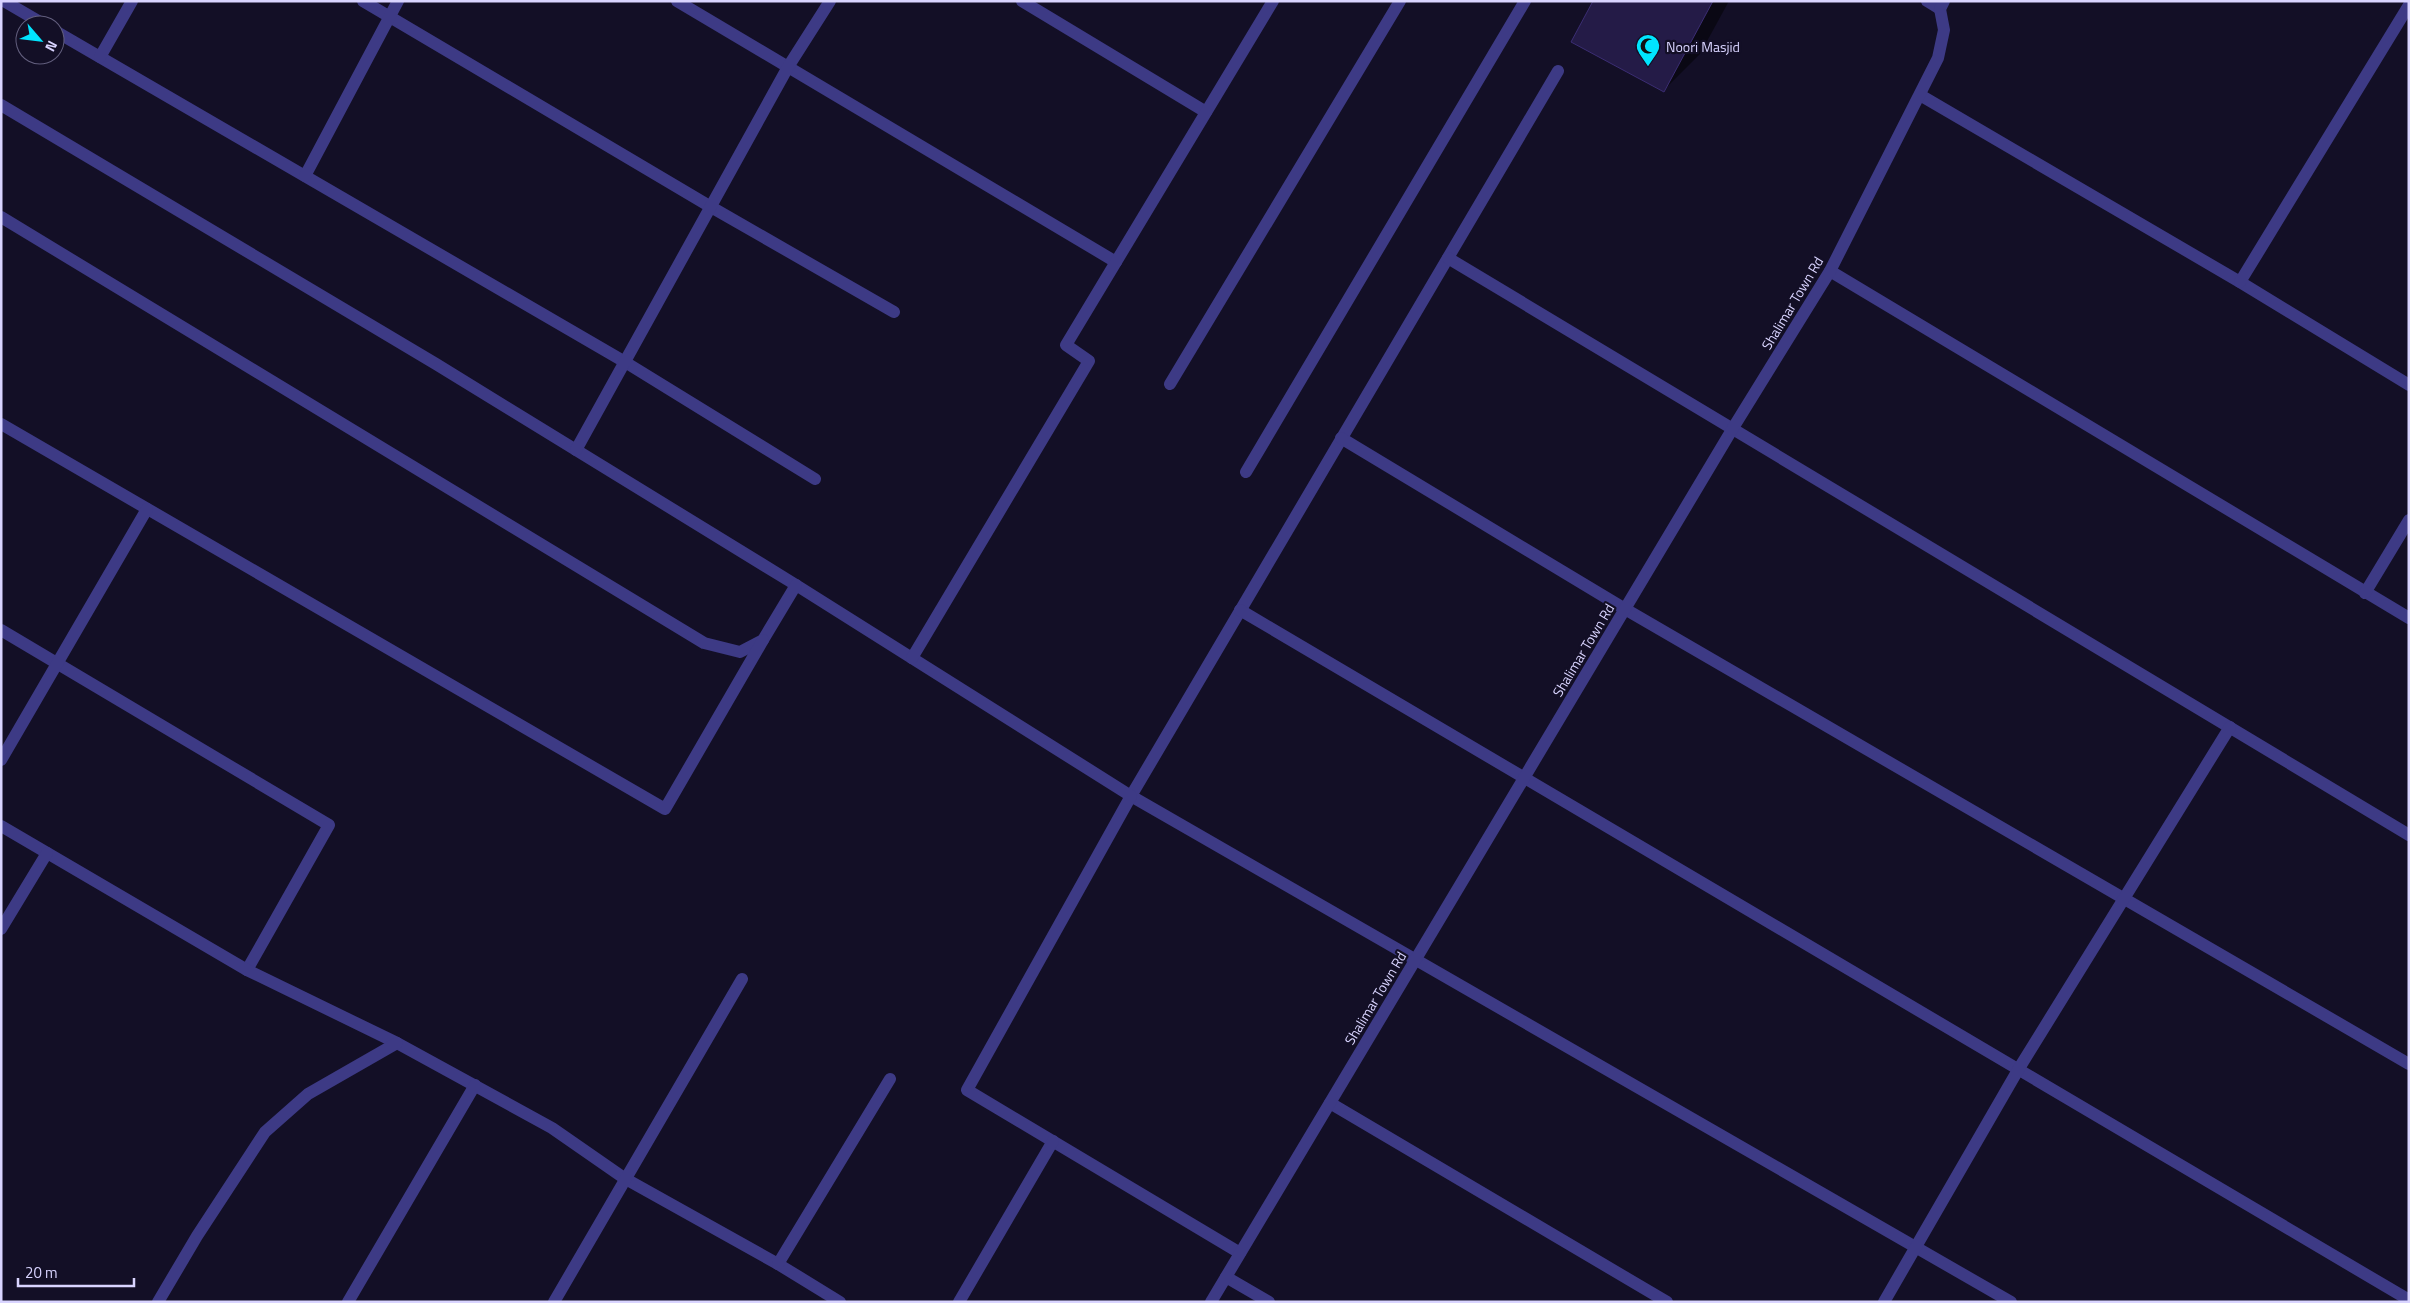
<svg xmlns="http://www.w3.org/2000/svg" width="2410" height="1303" viewBox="0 0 2410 1303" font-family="'Titillium Web',sans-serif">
	<rect width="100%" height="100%" fill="#130f26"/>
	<path fill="#0007" d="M1595 1H1729L1700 54 1664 90Z"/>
	<path fill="#241b47" stroke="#3b2d73" d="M1593 1H1713L1664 92 1571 42Z"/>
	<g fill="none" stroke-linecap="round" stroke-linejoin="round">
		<g stroke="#3d3a85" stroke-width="12">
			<path d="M4 1 45 25"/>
			<path d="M363 1 711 207 894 312"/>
			<path d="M677 1 1116 262"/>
			<path d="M1022 1 1206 112"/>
			<path d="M1927 1 1940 9"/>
			<path d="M55 31 625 362 815 479"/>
			<path d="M100 57 132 1"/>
			<path d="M1558 71 1131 796 2011 1302"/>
			<path d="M1920 95 2240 282 2409 385"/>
			<path d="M1 105 436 364 796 585 1131 796 967 1090 1240 1253"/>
			<path d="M305 176 398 1"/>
			<path d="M1 217 704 643 740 652 763 640 796 585"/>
			<path d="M1448 258 2409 835"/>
			<path d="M1830 271 2409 618"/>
			<path d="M2240 282 2409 5"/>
			<path d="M1170 384 1400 1"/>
			<path d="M1 424 665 809 763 640"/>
			<path d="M1341 438 1625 609 2409 1064"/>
			<path d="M576 450 788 67 830 1"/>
			<path d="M1246 472 1525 1"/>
			<path d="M2365 593 2409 520"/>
			<path d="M1240 610 2409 1300"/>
			<path d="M1 630 329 825 247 970"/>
			<path d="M912 658 1089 361 1066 345 1273 1"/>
			<path d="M1 760 147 509"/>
			<path d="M1 826 247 970 397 1043 552 1128 624 1178 778 1264 840 1302"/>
			<path d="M1 929 47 853"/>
			<path d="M1330 1103 1667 1302"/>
			<path d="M778 1264 890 1079"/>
			<path d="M1226 1277 1269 1302"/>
			<path d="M158 1302 197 1236 265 1132 308 1094 397 1043"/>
			<path d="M348 1302 475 1085"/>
			<path d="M554 1302 742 979"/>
			<path d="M959 1302 1053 1141"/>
			<path d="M1211 1302 1733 428 1830 271 1938 58 1944 30 1940 9 1944 1"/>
			<path d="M1884 1302 2018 1070 2230 727"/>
		</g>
	</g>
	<defs>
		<g id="mosque-pin" transform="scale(1.25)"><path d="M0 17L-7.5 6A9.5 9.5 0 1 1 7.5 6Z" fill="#00e5ff" stroke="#130f26"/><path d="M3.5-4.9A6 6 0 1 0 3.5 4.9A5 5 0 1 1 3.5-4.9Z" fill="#111"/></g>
	</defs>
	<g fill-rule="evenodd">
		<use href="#mosque-pin" x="1648" y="46"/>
	</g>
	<g text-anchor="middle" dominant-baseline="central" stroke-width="4.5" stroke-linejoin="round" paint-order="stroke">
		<g font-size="14" fill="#d9d4ff" stroke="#130f26" text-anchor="start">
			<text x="1666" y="46">Noori Masjid</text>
		</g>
		<g font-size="14" fill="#d9d4ff" stroke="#130f26">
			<text transform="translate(1792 303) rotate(-59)">Shalimar Town Rd</text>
			<text transform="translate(1583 650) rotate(-59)">Shalimar Town Rd</text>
			<text transform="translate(1375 998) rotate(-59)">Shalimar Town Rd</text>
		</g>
	</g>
	<rect width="2410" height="1303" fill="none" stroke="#d9d4ff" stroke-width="5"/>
	<g transform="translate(40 40) rotate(118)"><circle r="24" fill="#130f26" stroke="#625e7d"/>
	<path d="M0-4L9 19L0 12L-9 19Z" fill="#00e5ff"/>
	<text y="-8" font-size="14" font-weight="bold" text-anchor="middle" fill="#d9d4ff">N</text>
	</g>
	<path d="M18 1278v8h116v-8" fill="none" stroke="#d9d4ff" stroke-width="2.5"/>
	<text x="25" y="1278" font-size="15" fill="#d9d4ff" stroke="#130f26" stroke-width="4" paint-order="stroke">20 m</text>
</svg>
